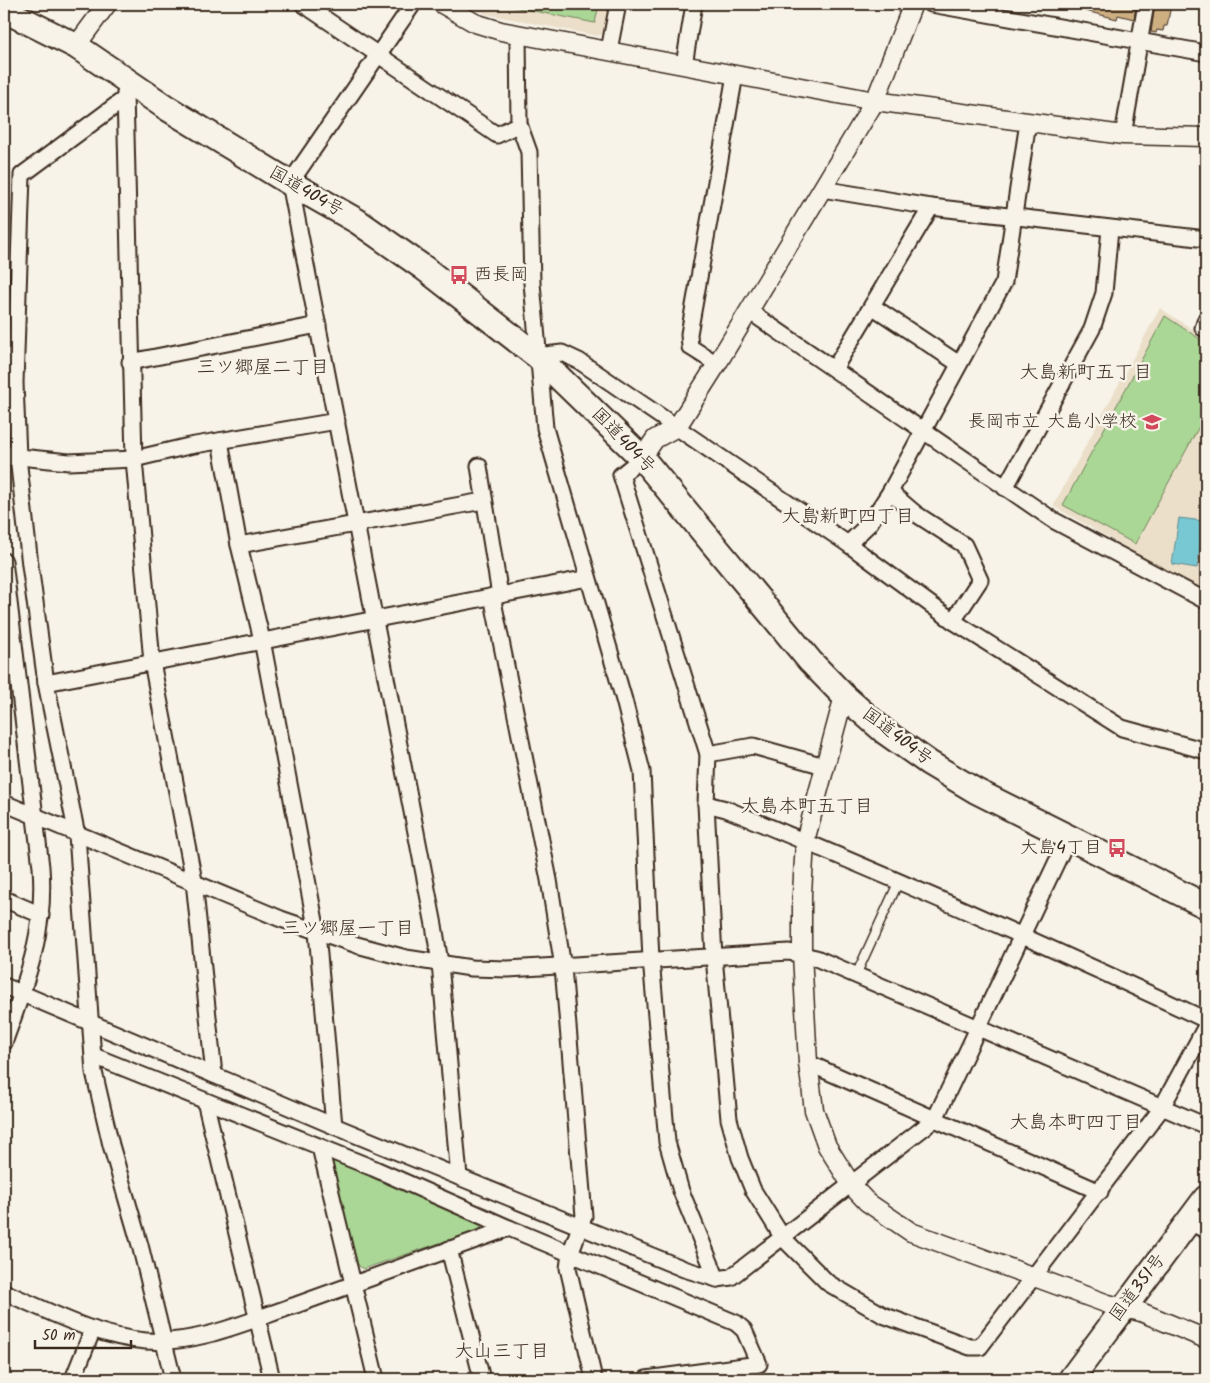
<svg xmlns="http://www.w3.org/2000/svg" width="1210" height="1383" viewBox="0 0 1210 1383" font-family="Kalam,'Klee One',sans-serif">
	<rect width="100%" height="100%" fill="#f7f3e8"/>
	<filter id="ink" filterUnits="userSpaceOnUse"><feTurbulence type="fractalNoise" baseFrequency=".02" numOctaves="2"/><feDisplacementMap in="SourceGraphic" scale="10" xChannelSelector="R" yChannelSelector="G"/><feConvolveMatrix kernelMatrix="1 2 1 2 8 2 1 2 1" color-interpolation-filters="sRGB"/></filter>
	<g filter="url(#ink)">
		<g fill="#ebdfc9">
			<path d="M468 4H610L604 34 597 36 485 14Z"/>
			<path d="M1160 308 1206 338V593L1053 506Z"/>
		</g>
		<g fill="#aad795" stroke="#72805a">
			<path d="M498 4H599L595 23Z"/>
			<path d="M1165 316 1206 343V414L1135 544 1063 505Z"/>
			<path d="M328 1157 481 1221V1229L363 1269 358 1265Z"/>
		</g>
		<path fill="#78c8d4" stroke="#60898b" d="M1179 518 1204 521 1197 568 1172 564Z"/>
		<g fill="#ceaf82" stroke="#3b2a1e">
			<path d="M1074 4H1128L1136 6 1134 19 1118 15 1117 19 1074 8Z"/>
			<path d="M1155 4 1171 5 1167 26H1164L1163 31 1157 30 1156 33 1151 32Z"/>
		</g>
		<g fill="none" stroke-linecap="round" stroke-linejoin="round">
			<g stroke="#3b2a1e" stroke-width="11">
				<path id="service" d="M856 975 899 881"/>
			</g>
			<g stroke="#3b2a1e" stroke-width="19">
				<g id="minor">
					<path d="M303 4 497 135 519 124"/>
					<path d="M413 4 290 183 434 925 440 963 459 1177"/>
					<path d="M931 4 1206 53"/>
					<path d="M518 34 519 124 529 152 532 283 545 428 624 700 642 771 651 959 667 1142 681 1191 717 1279"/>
					<path d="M609 50 618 4"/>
					<path d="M684 65 694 4"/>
					<path d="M125 93 134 459 152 662 194 881 214 1075"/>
					<path d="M123 100 22 175 15 383 18 457 30 565 46 683 77 835 94 1072 111 1145 140 1245 173 1379"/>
					<path d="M1123 135 1146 4"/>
					<path d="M822 189 931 207 1206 239"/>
					<path d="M872 306 959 364"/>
					<path d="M749 311 1053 520 1206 601"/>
					<path d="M1203 328 1206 319"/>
					<path d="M537 356 562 353 579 361 848 544 953 621 1122 728 1206 751"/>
					<path d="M130 362 318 325"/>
					<path d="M717 364 690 347 689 334 735 75"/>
					<path d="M834 369 931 207"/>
					<path d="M220 441 239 545 262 640 317 932 334 1126"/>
					<path d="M10 456 69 462 134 459 189 446 337 421"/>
					<path d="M642 458 621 475 708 754 706 804 714 957 729 1119 740 1158 753 1190 783 1238 828 1283 883 1315 970 1347H980L1161 1109 1206 1026"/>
					<path d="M479 466 500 595"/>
					<path d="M1005 488 1092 329 1104 293 1110 229"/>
					<path d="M890 492 916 514 964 545 980 580 953 621"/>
					<path d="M848 544 869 524 890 492 1004 282 1028 122"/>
					<path d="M239 545 483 501"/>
					<path d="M4 561 41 867C46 934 26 982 4 1043"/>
					<path d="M492 596 549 880 563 967 584 1216 570 1254 568 1268 594 1379"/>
					<path d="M46 683 588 578"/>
					<path d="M708 754 753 746 824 766"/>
					<path d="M4 803 281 919 357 945 406 958 471 968 508 969 789 952 816 958 1206 1126"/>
					<path d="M706 804 726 809C888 875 1048 946 1206 1020"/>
					<path d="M4 899 41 915"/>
					<path d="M4 986 334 1126 684 1269 717 1279 731 1277 935 1119 1068 838"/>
					<path d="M94 1056 373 1168 509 1228"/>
					<path d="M808 1063 1100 1192"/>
					<path d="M205 1101 272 1379"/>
					<path d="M320 1147 376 1379"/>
					<path d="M1188 1222 1206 1230"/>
					<path d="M449 1249 482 1379"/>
					<path d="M4 1292C49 1311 96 1337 146 1341 197 1345 248 1321 296 1305 367 1280 438 1253 509 1228L736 1323 744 1330 759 1364 646 1379"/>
					<path d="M73 1379 93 1329"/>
				</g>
			</g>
			<g stroke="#3b2a1e" stroke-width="21">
				<g id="tertiary">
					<path d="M442 4 475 23 501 31 875 101 1123 135 1206 137"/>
					<path d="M76 46 107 4"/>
					<path d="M4 455 10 456"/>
					<path d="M642 458 655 439 677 427 717 364 875 101 913 4"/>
					<path d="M844 696 805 841 802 894V954L808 1063 814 1110 827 1146 852 1186 867 1202 911 1232 1108 1304 1141 1312 1206 1339"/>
				</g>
			</g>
			<g stroke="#3b2a1e" stroke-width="28">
				<g id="trunk">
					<path d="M4 10 76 46 167 108 290 183 357 221 424 268 537 356 642 458 810 661 844 696 885 732 929 763 976 791 1206 906"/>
					<path d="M1071 1379 1206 1198"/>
				</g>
			</g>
			<use href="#service" stroke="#f7f3e8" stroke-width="8"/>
			<use href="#minor" stroke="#f7f3e8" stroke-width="15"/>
			<use href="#tertiary" stroke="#f7f3e8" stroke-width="18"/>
			<use href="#trunk" stroke="#f7f3e8" stroke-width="24"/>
		</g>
	</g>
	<defs>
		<g id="bus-bare" transform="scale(1.5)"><path d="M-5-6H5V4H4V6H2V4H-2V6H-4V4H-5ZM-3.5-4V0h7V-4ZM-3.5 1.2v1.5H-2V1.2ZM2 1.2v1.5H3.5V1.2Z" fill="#d1495b" stroke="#f7f3e8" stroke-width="2.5" paint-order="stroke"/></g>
		<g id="school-bare" transform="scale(1.5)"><path d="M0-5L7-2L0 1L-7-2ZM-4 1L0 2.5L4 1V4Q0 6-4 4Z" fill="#d1495b" stroke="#f7f3e8" stroke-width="2.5" paint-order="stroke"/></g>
	</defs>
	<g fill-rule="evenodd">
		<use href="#bus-bare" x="459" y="275"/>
		<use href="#school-bare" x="1152" y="422"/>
		<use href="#bus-bare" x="1117" y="848"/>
	</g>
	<g text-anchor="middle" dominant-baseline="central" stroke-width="5" stroke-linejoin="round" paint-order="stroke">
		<g font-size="18" fill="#3b2a1e" stroke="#f7f3e8">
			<text transform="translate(306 192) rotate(30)">国道404号</text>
			<text transform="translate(623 441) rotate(46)">国道404号</text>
			<text transform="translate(897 737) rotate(37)">国道404号</text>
			<text transform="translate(1138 1288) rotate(-53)">国道351号</text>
		</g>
		<g font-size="18" fill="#3b2a1e" stroke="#f7f3e8" text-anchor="end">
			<text x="474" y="275" text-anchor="start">西長岡</text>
			<text x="1137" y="422">長岡市立 大島小学校</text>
			<text x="1102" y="848">大島4丁目</text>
		</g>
		<g font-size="19" fill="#3b2a1e" stroke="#f7f3e8">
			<text x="263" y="368">三ツ郷屋二丁目</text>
			<text x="1086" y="373">大島新町五丁目</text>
			<text x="848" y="517">大島新町四丁目</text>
			<text x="807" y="807">大島本町五丁目</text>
			<text x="348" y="929">三ツ郷屋一丁目</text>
			<text x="1076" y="1123">大島本町四丁目</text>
			<text x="502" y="1352">大山三丁目</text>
		</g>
	</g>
	<rect width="1210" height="1383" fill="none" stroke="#f7f3e8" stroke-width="20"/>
	<rect x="10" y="10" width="1190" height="1363" fill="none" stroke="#3b2a1e" stroke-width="2" filter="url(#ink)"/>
	<path d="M35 1340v8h96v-8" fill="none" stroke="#3b2a1e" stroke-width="2.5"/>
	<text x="42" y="1340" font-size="15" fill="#3b2a1e" stroke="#f7f3e8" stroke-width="4" paint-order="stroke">50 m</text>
</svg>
